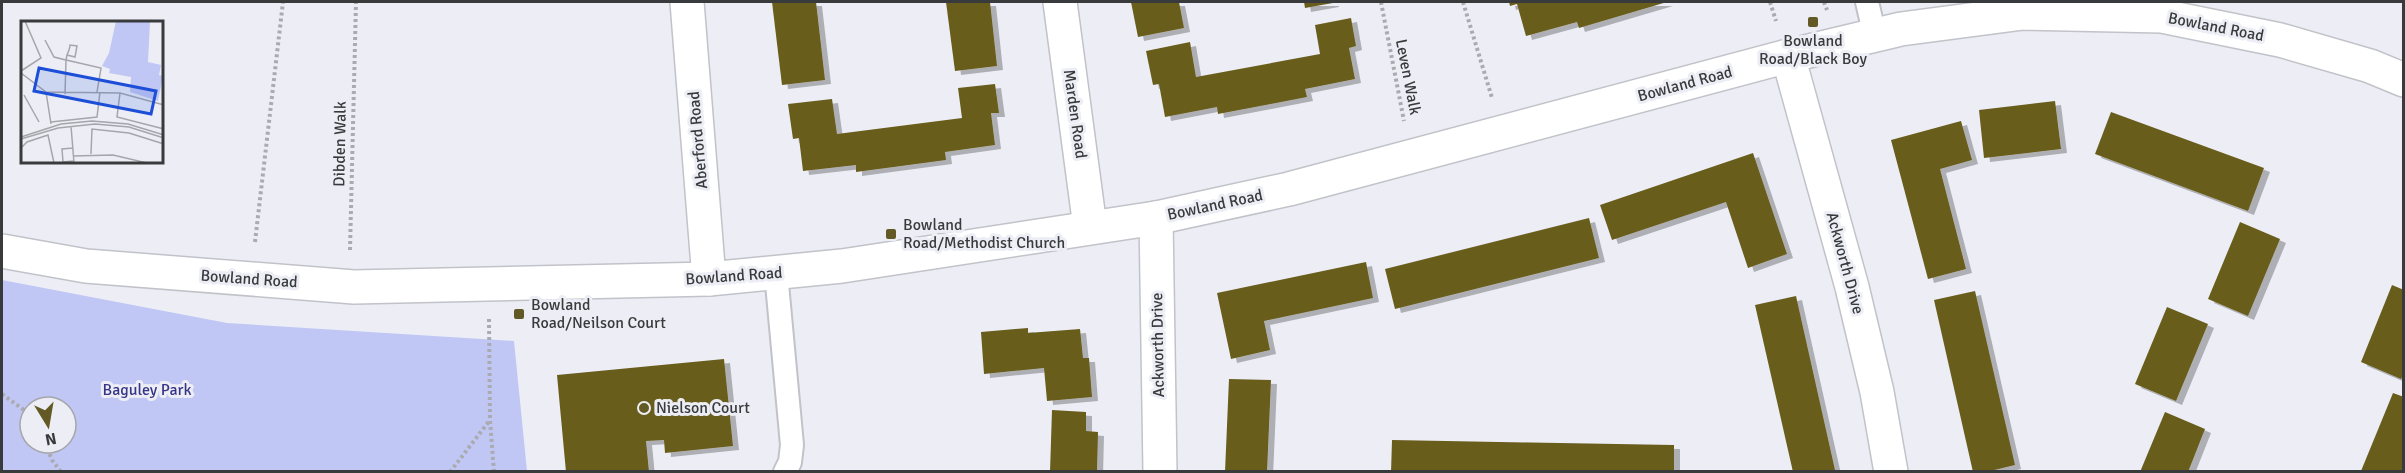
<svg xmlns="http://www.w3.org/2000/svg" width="2405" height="473" viewBox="0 0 2405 473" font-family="Signika,sans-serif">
	<defs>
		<filter id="shadow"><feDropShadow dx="6" dy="4" stdDeviation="0" flood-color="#0004"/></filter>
	</defs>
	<rect width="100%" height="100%" fill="#edeef5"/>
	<path fill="#c1c7f4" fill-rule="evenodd" d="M2 280 227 323 514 341 527 471H2ZM30 407H66V443H30Z"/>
	<g fill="#695d1e" filter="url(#shadow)">
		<path d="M772 2H816L825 80 782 85Z"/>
		<path d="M946 2H990L997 66 955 71Z"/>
		<path d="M1131 2H1179L1184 28 1138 37Z"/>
		<path d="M1304 2H1333V3L1305 8Z"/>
		<path d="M1509 2H1667L1579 28 1577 22 1526 36 1517 4 1510 6Z"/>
		<path d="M1351 18 1356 46 1349 48 1355 79 1305 89 1307 97 1218 114 1217 107 1165 117 1159 84 1153 85 1146 51 1190 42 1196 77 1320 54 1315 25Z"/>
		<path d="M995 84 999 113H991L995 145 945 152 946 160 856 172V165L803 171 799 138 793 139 788 104 832 99 837 134 962 118 958 88Z"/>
		<path d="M2055 101 2061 149 1984 158 1979 110Z"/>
		<path d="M2111 112 2264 168 2248 211 2095 154Z"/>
		<path d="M1961 121 1972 160 1940 169 1966 269 1928 279 1891 140Z"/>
		<path d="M1753 153 1787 254 1748 268 1726 202 1612 240 1600 205Z"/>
		<path d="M1589 218 1599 258 1395 309 1385 269Z"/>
		<path d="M2240 222 2280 239 2248 316 2208 299Z"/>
		<path d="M1366 262 1373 298 1264 321 1270 350 1231 359 1217 293Z"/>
		<path d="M2392 285 2404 290V374L2401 379 2361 362Z"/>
		<path d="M1975 291 2015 465 1986 472H1973L1934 300Z"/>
		<path d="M1796 296 1835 470 1828 472H1793L1755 305Z"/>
		<path d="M2167 307 2208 324 2176 401 2135 384Z"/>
		<path d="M1028 328V333L1080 329 1083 358H1089L1092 397 1047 401 1044 368 984 374 981 332Z"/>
		<path d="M724 359 733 446 665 453 664 440 646 441 649 472H566L557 375Z"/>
		<path d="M1229 379 1271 380 1267 472H1225Z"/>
		<path d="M2393 393 2404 397V472H2363L2361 471Z"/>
		<path d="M1052 410 1086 412V431L1098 432 1097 472H1050Z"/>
		<path d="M2165 412 2205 429 2188 472H2140Z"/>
		<path d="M1392 440 1674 445V472H1391Z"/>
	</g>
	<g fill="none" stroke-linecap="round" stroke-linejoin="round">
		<g stroke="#c1c3c9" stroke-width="26">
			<g id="service">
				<path d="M1867 2 1875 36"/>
				<path d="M776 273 792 445 790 462 785 472"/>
			</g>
		</g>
		<g stroke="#c1c3c9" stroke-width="36">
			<g id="minor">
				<path d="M687 2 709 279"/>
				<path d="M1060 2 1090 227"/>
				<path d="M1788 56 1852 287 1877 392 1891 472"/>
				<path d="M1156 218 1160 472"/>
				<path d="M2 251 86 266 354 287 709 279 842 266 1156 218 1289 189 1788 56 1901 29 2023 13 2162 16 2280 40 2370 66 2404 80"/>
			</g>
		</g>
		<g stroke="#aaabb0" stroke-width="4" stroke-dasharray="3 3" stroke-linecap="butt">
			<path d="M1381 2 1404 121"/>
			<path d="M1463 2 1492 98"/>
			<path d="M1770 2 1776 21"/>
			<path d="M1824 2 1827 10"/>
			<path d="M255 242 283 2"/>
			<path d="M350 250 356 2"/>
			<path d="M489 319 490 420 494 472"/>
			<path d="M2 394 24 410 30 418"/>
			<path d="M45 443 52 460 61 472"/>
			<path d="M450 472 490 420"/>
		</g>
		<use href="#service" stroke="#fff" stroke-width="22"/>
		<use href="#minor" stroke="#fff" stroke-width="33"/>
	</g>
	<g fill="#635925" stroke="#edeef5" stroke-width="2">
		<rect x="1807" y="16" width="12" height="12" rx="3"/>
		<rect x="885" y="228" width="12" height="12" rx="3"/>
		<rect x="513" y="308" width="12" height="12" rx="3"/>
		<circle cx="644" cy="408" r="6"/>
	</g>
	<g text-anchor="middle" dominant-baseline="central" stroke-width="6" stroke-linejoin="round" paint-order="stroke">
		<g font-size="16" fill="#393a3c" stroke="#edeef5">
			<text transform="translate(2216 27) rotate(11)">Bowland Road</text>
			<text transform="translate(1408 77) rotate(79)">Leven Walk</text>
			<text transform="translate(1685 84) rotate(-15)">Bowland Road</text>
			<text transform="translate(1075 114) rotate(82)">Marden Road</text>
			<text transform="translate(698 140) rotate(-95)">Aberford Road</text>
			<text transform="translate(340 144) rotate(-89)">Dibden Walk</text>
			<text transform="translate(1215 205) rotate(-12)">Bowland Road</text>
			<text transform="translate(1845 263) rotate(75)">Ackworth Drive</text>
			<text transform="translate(734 276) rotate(-4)">Bowland Road</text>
			<text transform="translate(249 279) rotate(4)">Bowland Road</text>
			<text transform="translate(1158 345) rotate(-91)">Ackworth Drive</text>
		</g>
		<g font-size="16" fill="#393a3c" stroke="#edeef5" text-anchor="start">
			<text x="1813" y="41" text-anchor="middle">Bowland<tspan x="1813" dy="18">Road/Black Boy</tspan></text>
			<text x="903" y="225">Bowland<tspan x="903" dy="18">Road/Methodist Church</tspan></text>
			<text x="531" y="305">Bowland<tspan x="531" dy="18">Road/Neilson Court</tspan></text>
			<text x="656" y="408">Nielson Court</text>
		</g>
		<g font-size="16" fill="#363486" stroke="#edeef5">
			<text x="147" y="390">Baguley Park</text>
		</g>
	</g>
	<g transform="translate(21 21)">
		<rect width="142" height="142" fill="#edeef5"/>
		<path d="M95 0 129 1 127 41 140 44 138 54 142 55 137 80 109 71 110 56 88 52 89 48 81 45 88 32Z" fill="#c1c7f4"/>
		<path fill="none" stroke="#a5a6ab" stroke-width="1.5" d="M24 19 33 36 45 39 46 34 48 29 49 25V24L56 25 54 36 46 34M0 50 20 37 4 0M0 52 25 71 99 72 143 84M25 71 30 103M99 72 96 96 143 108M44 73 45 39 80 47 76 71M3 74 18 101M30 101 76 96 79 71M50 105 53 142M0 116 40 103 71 100 107 103 143 114M0 118 37 107 74 103 108 106 143 117M0 127 6 121 27 114 33 142M52 127 41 128 42 141 52 140M70 133 71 108 108 112 143 123M52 135 92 134 126 142"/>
		<path fill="#1d4ed8" fill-opacity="0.15" stroke="#1d4ed8" stroke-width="3" d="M18 47 135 70 130 93 13 70Z"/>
		<rect width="142" height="142" fill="none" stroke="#393a3c" stroke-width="3"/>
	</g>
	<rect width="2405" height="473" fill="none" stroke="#393a3c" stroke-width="6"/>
	<g transform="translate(48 425) rotate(169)"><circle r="28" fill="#edeef5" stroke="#a5a6ab" stroke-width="1.5"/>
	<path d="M0-4.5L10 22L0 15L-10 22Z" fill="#635925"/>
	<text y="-9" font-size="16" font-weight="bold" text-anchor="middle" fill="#393a3c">N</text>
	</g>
</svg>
